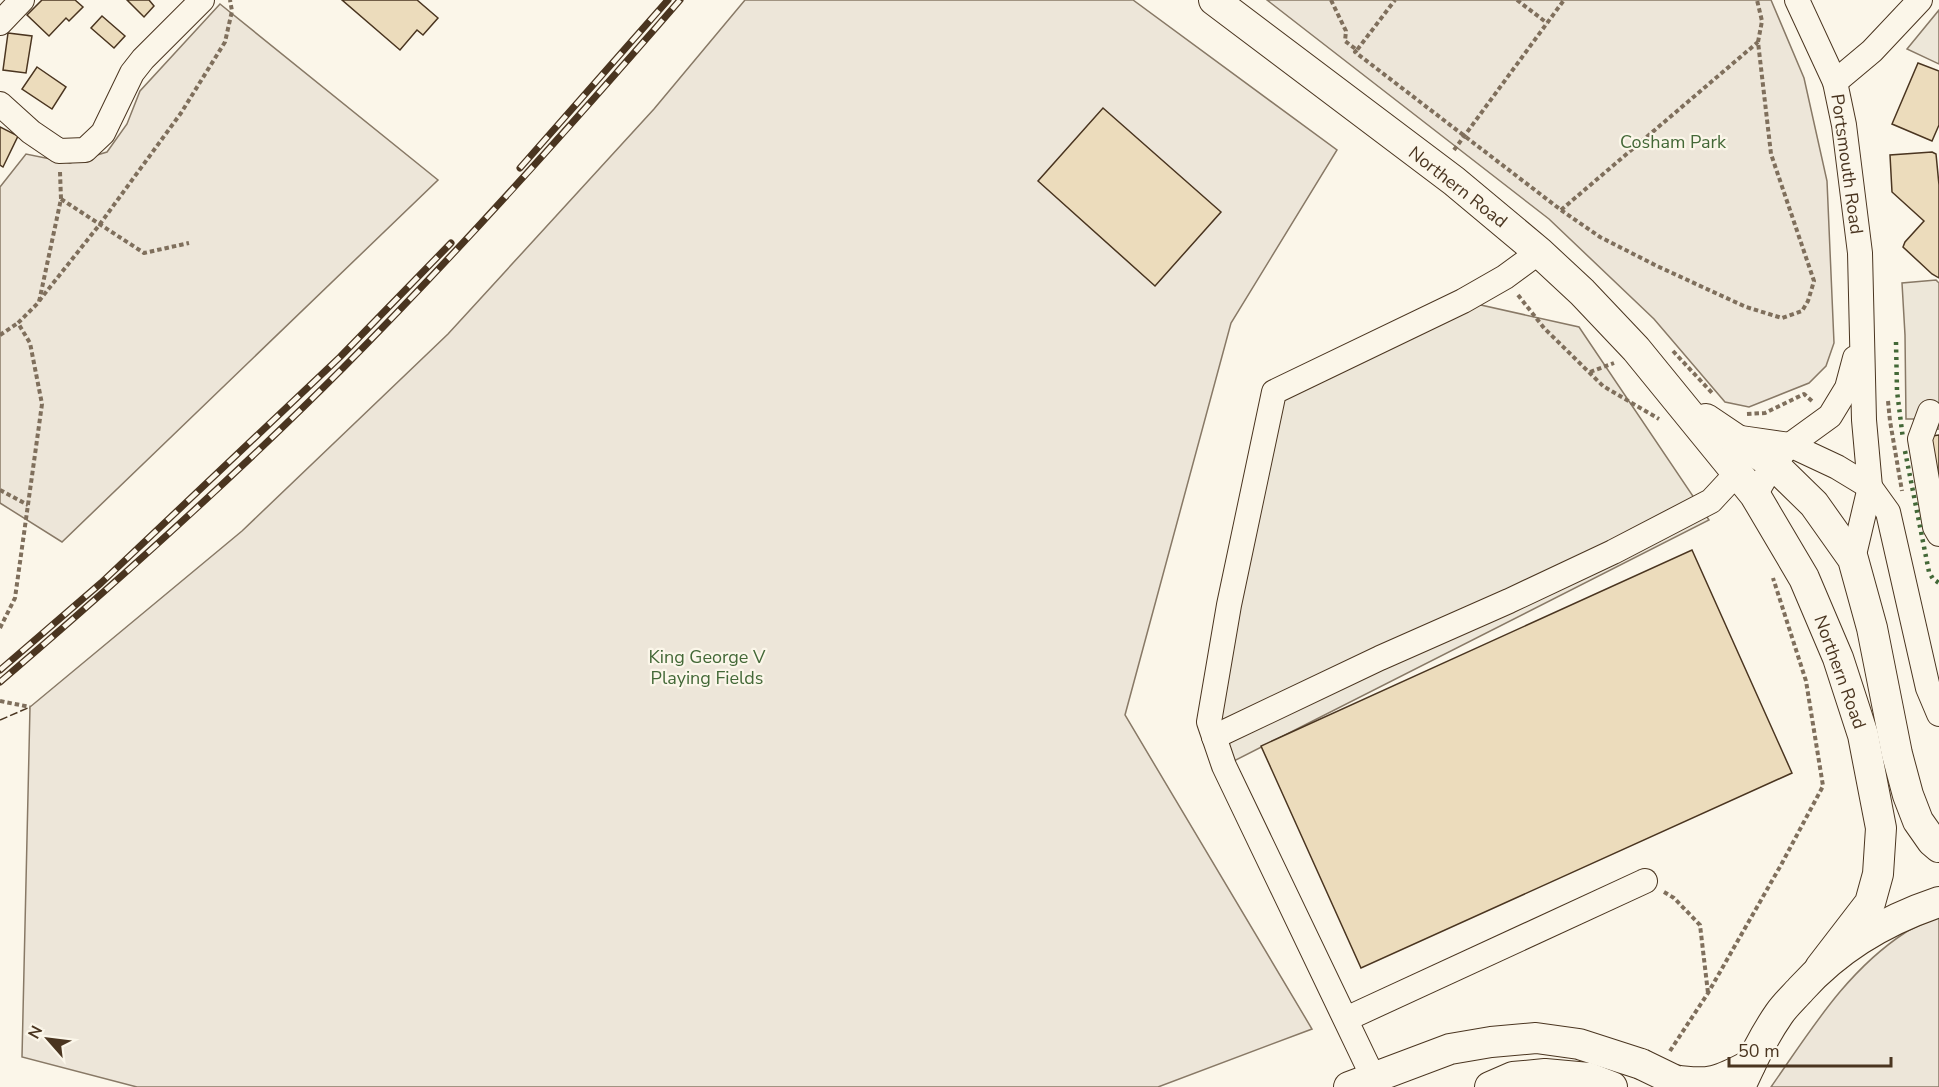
<svg xmlns="http://www.w3.org/2000/svg" width="1939" height="1087" viewBox="0 0 1939 1087" font-family="'Nunito Sans',sans-serif">
	<rect width="100%" height="100%" fill="#fbf6e9"/>
	<g fill="#ede6d9" stroke="#887966" stroke-width="1.5">
		<path d="M745 0H1133L1337 150 1231 323 1125 715 1312 1029 1158 1087H137L22 1057 30 707 242 531 448 334 654 109Z"/>
		<path d="M1267 0H1771L1804 78 1827 181 1834 343 1826 366 1809 383 1749 407 1725 402 1654 319 1549 219Z"/>
		<path d="M220 4 438 180 62 542 0 503V187L26 154 70 163 107 152 127 124 140 91Z"/>
		<path d="M1939 917V1087H1771C1811 1030 1846 971 1906 932 1916 926 1928 922 1939 917Z"/>
	</g>
	<g fill="#ede7d9" stroke="#887966" stroke-width="1.5">
		<path d="M1939 10V64L1907 49Z"/>
		<path d="M1936 280 1939 283V429L1931 430 1919 419H1906L1905 335 1902 283Z"/>
		<path d="M1463 301 1579 327 1709 520 1224 766 1209 722 1274 392Z"/>
	</g>
	<g fill="#ecdcbc" stroke="#4a3520" stroke-width="1.5">
		<path d="M42 0H75L83 7 69 21 66 18 49 36 27 15Z"/>
		<path d="M127 0H149L154 6 144 17Z"/>
		<path d="M342 0H417L438 18 423 35 417 30 400 50Z"/>
		<path d="M102 16 125 36 114 48 91 28Z"/>
		<path d="M8 33 32 36 26 73 3 70Z"/>
		<path d="M1918 63 1939 71V125L1932 141 1892 124Z"/>
		<path d="M37 67 66 87 52 109 22 89Z"/>
		<path d="M1103 108 1221 212 1155 286 1038 181Z"/>
		<path d="M0 127 18 136 3 167 0 165Z"/>
		<path d="M1932 152 1936 154 1939 185V278L1932 274 1903 247 1905 242 1924 221 1892 192 1890 155Z"/>
		<path d="M1939 435V511L1925 437Z"/>
		<path d="M1692 550 1792 773 1361 968 1261 746Z"/>
	</g>
	<g fill="none" stroke-linecap="round" stroke-linejoin="round">
		<g stroke="#4a3520" stroke-width="26">
			<g id="minor">
				<path d="M1797 0 1835 82 1844 125 1860 253 1864 420 1870 487 1853 559"/>
				<path d="M0 23 22 0"/>
				<path d="M1835 82 1872 51 1920 0"/>
				<path d="M0 104 31 132 59 151 85 150 103 133 132 73 143 59 202 0"/>
				<path d="M1930 412 1920 439 1935 527 1939 534"/>
				<path d="M1734 437 1790 445 1837 467 1870 487 1888 512 1928 688 1939 714"/>
				<path d="M1755 495 1773 464 1790 445 1830 416 1847 388 1855 358"/>
				<path d="M1214 737 1380 658 1509 601 1613 552 1711 501 1737 473"/>
				<path d="M1346 1019 1645 881"/>
				<path d="M1373 1077 1224 766 1209 722 1229 605 1274 392 1463 301 1505 277 1539 252"/>
			</g>
		</g>
		<g stroke="#4a3520" stroke-width="32">
			<g id="major">
				<path d="M1214 0 1454 181 1539 252 1582 292 1636 349 1755 495 1804 578 1838 658 1863 735 1881 828 1878 874 1870 903 1820 968"/>
				<path d="M1706 419 1773 464 1814 504 1853 559 1872 628 1897 754 1908 795 1918 821 1932 841 1939 847"/>
				<path d="M1674 1080C1709 1086 1720 1081 1750 1065"/>
				<path d="M1349 1087 1450 1049 1491 1042 1536 1038 1579 1044 1641 1064"/>
				<path d="M1490 1087 1513 1077 1545 1074 1589 1078 1612 1087"/>
				<path d="M1740 1087C1752 1061 1763 1037 1779 1014 1785 1005 1794 997 1801 989 1839 947 1885 920 1939 902"/>
			</g>
		</g>
		<g stroke="#7f6f5c" stroke-width="4" stroke-dasharray="4.5 3" stroke-linecap="butt">
			<path d="M1331 0 1346 31 1345 41 1357 50 1395 0"/>
			<path d="M1517 0 1547 23"/>
			<path d="M1357 50 1355 52 1561 210 1600 237 1657 266 1746 307 1782 318 1802 311 1808 301 1814 281 1771 154 1758 42 1762 21 1757 0"/>
			<path d="M1454 150 1564 0"/>
			<path d="M61 199 144 253 189 243"/>
			<path d="M1561 210 1758 42"/>
			<path d="M1518 295 1544 328 1603 386 1659 419"/>
			<path d="M39 301 100 224 181 113 225 42 232 11 230 0"/>
			<path d="M0 335 18 323"/>
			<path d="M1673 351 1713 394"/>
			<path d="M1590 372 1614 363"/>
			<path d="M1888 401 1890 421 1902 491"/>
			<path d="M1747 414 1765 413 1804 394 1813 402"/>
			<path d="M0 490 28 505"/>
			<path d="M0 628 15 598 42 404 30 343 18 323 39 302 61 199 60 172"/>
			<path d="M0 701 30 707"/>
			<path d="M1664 892 1674 898 1700 925 1708 993"/>
			<path d="M1670 1051 1708 993 1781 865 1823 786 1806 681 1773 578"/>
		</g>
		<use href="#minor" stroke="#fbf6e9" stroke-width="24"/>
		<use href="#major" stroke="#fbf6e9" stroke-width="30"/>
		<g stroke="#4a3520" stroke-width="7">
			<g id="rail">
				<path d="M520 168 668 0"/>
				<path d="M0 670 101 583 340 357 451 243"/>
				<path d="M0 682C118 581 233 478 343 368 460 250 571 126 680 0"/>
			</g>
		</g>
		<use href="#rail" stroke="#fbf6e9" stroke-width="4.5" stroke-dasharray="14" stroke-linecap="butt"/>
		<g stroke="#4a3520" stroke-width="32" stroke-linecap="butt">
			<path id="major-bridge" d="M1641 1064 1674 1080"/>
		</g>
		<use href="#major-bridge" stroke="#fbf6e9" stroke-width="30"/>
		<g stroke="#436837" stroke-width="4.5" stroke-dasharray="3 4.5" stroke-linecap="butt">
			<path d="M1896 342 1897 391 1903 439"/>
			<path d="M1905 451 1929 572 1933 579 1939 583"/>
		</g>
		<path stroke="#4a3520" stroke-width="1.5" stroke-dasharray="8 3" stroke-linecap="butt" d="M0 720 30 707"/>
	</g>
	<g text-anchor="middle" dominant-baseline="central" stroke-width="4.5" stroke-linejoin="round" paint-order="stroke">
		<g font-size="18" fill="#436837" stroke="#fbf6e9">
			<text x="1673" y="142">Cosham Park</text>
			<text x="707" y="657">King George V<tspan x="707" dy="21">Playing Fields</tspan></text>
		</g>
		<g font-size="18" fill="#4a3520" stroke="#fbf6e9">
			<text transform="translate(1847 164) rotate(82)">Portsmouth Road</text>
			<text transform="translate(1458 187) rotate(38)">Northern Road</text>
			<text transform="translate(1840 672) rotate(70)">Northern Road</text>
		</g>
	</g>
	<g transform="translate(48 1039) rotate(298)" stroke="#fbf6e9" stroke-width="4.5" paint-order="stroke">
	<path d="M0-4.5L10 22L0 15L-10 22Z" fill="#4a3520"/>
	<text y="-9" font-size="16" font-weight="bold" text-anchor="middle" fill="#4a3520">N</text>
	</g>
	<path d="M1729 1057v9h162v-9" fill="none" stroke="#4a3520" stroke-width="3"/>
	<text x="1738" y="1057" font-size="18" fill="#4a3520" stroke="#fbf6e9" stroke-width="4.5" paint-order="stroke">50 m</text>
</svg>
